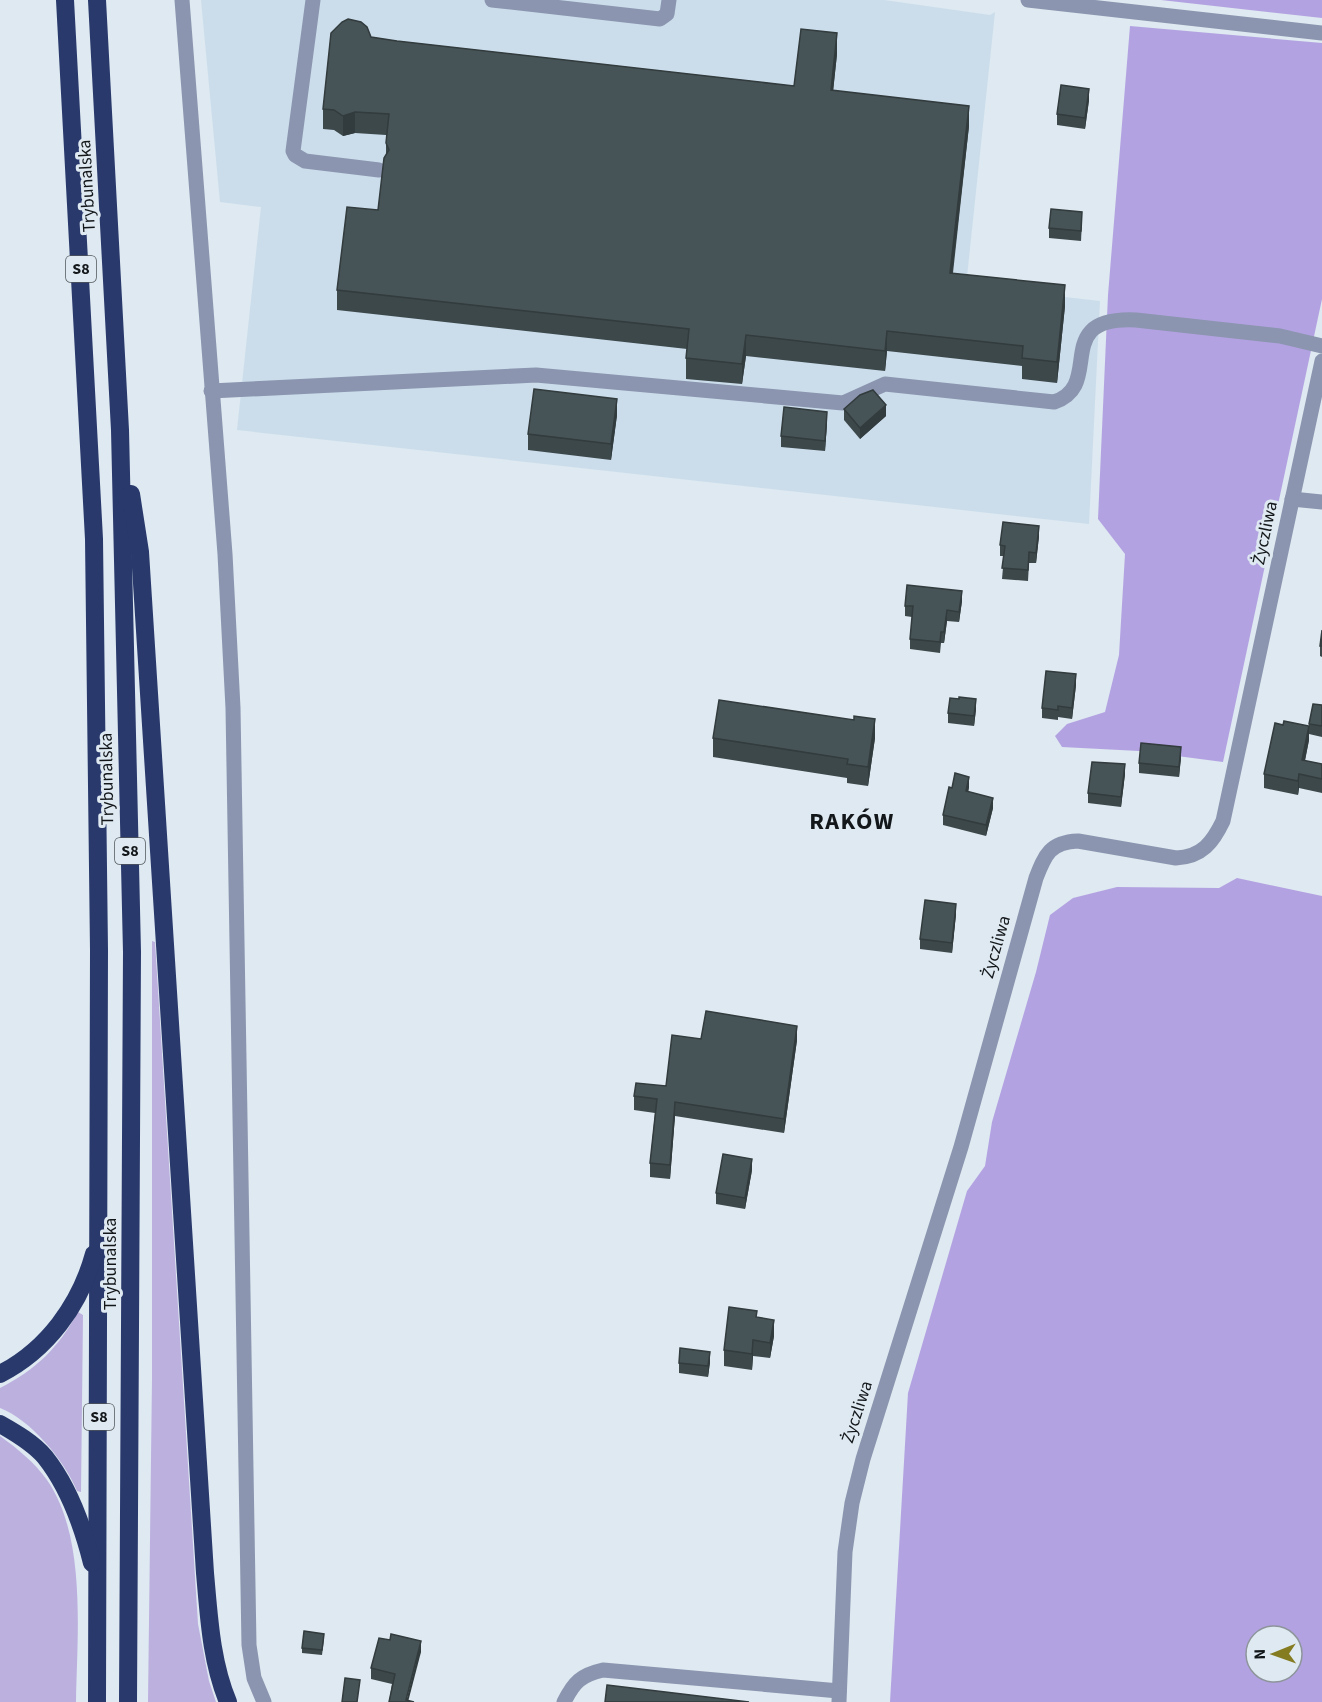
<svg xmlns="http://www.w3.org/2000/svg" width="1322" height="1702" viewBox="0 0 1322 1702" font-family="'Source Sans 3',sans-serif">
	<rect width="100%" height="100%" fill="#dee9f1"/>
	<path fill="#cbddeb" d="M201 0H884L990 15 995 12 966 286 1100 301 1089 524 237 430 261 207 220 202Z"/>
	<g fill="#bcb0df">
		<path d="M152 941 155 942 198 1624 209 1681 216 1702H148L152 1379Z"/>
		<path d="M78 1312 83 1315 81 1492 77 1491C65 1461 30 1419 0 1408V1388C37 1369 58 1348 78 1312Z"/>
		<path d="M0 1436C18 1449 34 1462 47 1480 87 1537 77 1636 76 1702H0Z"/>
	</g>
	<g fill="#b3a2e1" fill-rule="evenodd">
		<path d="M1161 0H1322V18Z"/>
		<path d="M1130 26 1322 43V299L1223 762 1139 751 1062 747 1055 736 1067 724 1105 712 1119 655 1125 554 1098 519 1108 295Z"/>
		<path d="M1237 878 1322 896V1702H890L908 1393 967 1191 985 1166 992 1122 1036 972 1050 915 1073 898 1117 887 1219 888ZM1256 1636H1292V1672H1256Z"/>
	</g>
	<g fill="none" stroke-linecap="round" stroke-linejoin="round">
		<g stroke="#8b95af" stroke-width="15">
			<path d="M182 0 225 554 233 708 249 1645 254 1678 264 1702"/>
			<path d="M313 0 293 151 295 155 305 161 379 170"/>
			<path d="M492 0 660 19 667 14 669 0"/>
			<path d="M1028 0 1322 33"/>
			<path d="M211 391 536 375 843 403 885 384 1054 402C1106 385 1049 316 1136 320L1280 336 1322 346"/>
			<path d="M1292 499 1322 502"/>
			<path d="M564 1702C574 1682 581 1675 603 1670L839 1691"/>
			<path d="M839 1702 845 1552 852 1503 863 1459 961 1147 1036 878C1045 855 1050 842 1078 841L1176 858C1202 857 1213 842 1223 821L1322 361"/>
		</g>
		<g stroke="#29396c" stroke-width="18">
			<path d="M65 0 94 539 99 950 97 1702"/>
			<path d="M97 0 120 430 132 952 128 1702"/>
			<path d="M131 494 140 552 205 1573C209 1617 211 1661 228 1702"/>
			<path d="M0 1374C47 1350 80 1305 94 1254"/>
			<path d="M0 1424C16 1433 33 1443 45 1457 68 1486 83 1527 92 1563"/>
		</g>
	</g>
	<g fill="#3d484b">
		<path d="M371 37 397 41 794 86 837 54 833 91 969 126 953 273 1065 306 1057 383 1022 379V366L887 351 885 371 746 356 742 384 686 379V358L687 349 337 310V290L378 210 386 155V135L355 133 343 136 334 130 323 129V109Z"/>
		<path d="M1089 100 1085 129 1057 125V114Z"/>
		<path d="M1082 222 1081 241 1049 238V228Z"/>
		<path d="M844 409 886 416 860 439 844 420Z"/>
		<path d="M617 415 611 460 528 450V434Z"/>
		<path d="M827 422 825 451 781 447V436Z"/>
		<path d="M1039 536 1036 563H1029L1028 581 1002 579 1004 556H1000V545Z"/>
		<path d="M962 601 959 622 947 621 944 643H941L940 653 910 649V639L912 617 905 616V606Z"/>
		<path d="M1322 630V657L1320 656V646Z"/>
		<path d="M1076 685 1072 719 1058 717V720L1042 718V708Z"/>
		<path d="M959 699 976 709 974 726 948 723V713Z"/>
		<path d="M1322 705V737L1309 734V740L1305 761 1322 764V793L1299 788 1298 795 1264 788V774L1283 725 1309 726V724Z"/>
		<path d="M854 720 875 738 868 786 847 783V778L713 757V738Z"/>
		<path d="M1181 757 1179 777 1139 773V763Z"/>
		<path d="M1125 774 1121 807 1088 803V793Z"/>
		<path d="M969 787 968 792 993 808 986 836 943 825V815L952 788Z"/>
		<path d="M956 914 952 953 920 949V939Z"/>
		<path d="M701 1039 797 1040 784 1133 675 1116 670 1179 650 1177V1163L655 1113 634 1110V1096L666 1086Z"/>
		<path d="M752 1170 745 1209 716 1204V1193Z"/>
		<path d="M757 1318 774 1336 770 1358 753 1356 752 1370 724 1366V1350Z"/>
		<path d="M710 1362 708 1377 679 1373V1363Z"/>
		<path d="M324 1639 322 1655 302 1653V1648Z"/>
		<path d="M421 1652 389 1702 392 1684 371 1679V1668Z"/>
	</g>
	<g fill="#323b3d">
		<path d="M837 33V54L831 111V90Z"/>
		<path d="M1089 89V100L1085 129V118Z"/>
		<path d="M969 106V126L950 293V273Z"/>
		<path d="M355 112V133L343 136V116Z"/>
		<path d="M1065 285V306L1057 383V362Z"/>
		<path d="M887 331V351L885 371V351Z"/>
		<path d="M746 335V356L742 384V364Z"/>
		<path d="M617 399V415L611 460V444Z"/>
		<path d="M886 405V416L860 439V428Z"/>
		<path d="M827 412V422L825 451V441Z"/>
		<path d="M1039 526V536L1036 563V553Z"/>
		<path d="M962 591V601L959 622V612Z"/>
		<path d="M947 610V621L944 643V632Z"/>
		<path d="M1076 674V685L1072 719V708Z"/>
		<path d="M976 699V709L974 726V716Z"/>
		<path d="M875 719V738L868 786V767Z"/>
		<path d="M1309 726V740L1302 774V760Z"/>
		<path d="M1181 747V757L1179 777V767Z"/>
		<path d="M1125 764V774L1121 807V797Z"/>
		<path d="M1299 774V788L1298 795V781Z"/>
		<path d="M969 777V787L966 802V791Z"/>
		<path d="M993 798V808L986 836V825Z"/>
		<path d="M956 904V914L952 953V943Z"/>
		<path d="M797 1026V1040L784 1133V1119Z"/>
		<path d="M675 1102V1116L670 1179V1165Z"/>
		<path d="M752 1159V1170L745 1209V1198Z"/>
		<path d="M774 1320V1336L770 1358V1343Z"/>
		<path d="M753 1340V1356L752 1370V1354Z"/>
		<path d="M710 1352V1362L708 1377V1366Z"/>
		<path d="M421 1641V1652L408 1702H406Z"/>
	</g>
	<g fill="#475457" stroke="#323b3d" stroke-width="1.5">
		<path d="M348 19 361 22 367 27 371 37 397 41 794 86 801 29 837 33 831 90 969 106 950 273 1065 285 1057 362 1022 358 1023 346 887 331 885 351 746 335 742 364 686 358 689 329 337 290 347 207 378 210 384 158 389 150 386 143 389 114 355 112 343 116 334 110 323 109 331 33 342 22Z"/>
		<path d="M1061 85 1089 89 1085 118 1057 114Z"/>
		<path d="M1051 209 1082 212 1081 231 1049 228Z"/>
		<path d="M534 389 617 399 611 444 528 434Z"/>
		<path d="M873 390 886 405 860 428 844 409 860 395Z"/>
		<path d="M784 407 827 412 825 441 781 436Z"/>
		<path d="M1003 522 1039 526 1036 553 1029 552 1028 570 1002 568 1005 546 1000 545Z"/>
		<path d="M907 585 962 591 959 612 947 610 944 632H941L940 642 910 639 913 606H905Z"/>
		<path d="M1322 630V646H1320Z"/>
		<path d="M1046 671 1076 674 1072 708 1058 706V710L1042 708Z"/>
		<path d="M959 697 976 699 974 716 948 713 950 698 959 699Z"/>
		<path d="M719 700 854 720V716L875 719 868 767 847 764 848 759 713 738Z"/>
		<path d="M1313 704 1322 705V726L1309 724Z"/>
		<path d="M1284 721 1309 726 1302 760 1322 764V779L1299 774 1298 781 1264 774 1275 723 1283 725Z"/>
		<path d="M1141 743 1181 747 1179 767 1139 763Z"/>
		<path d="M1092 762 1125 764 1121 797 1088 793Z"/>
		<path d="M955 773 969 777 966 791 993 798 986 825 943 815 949 787 952 788Z"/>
		<path d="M925 900 956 904 952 943 920 939Z"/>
		<path d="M706 1011 797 1026 784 1119 675 1102 670 1165 650 1163 657 1099 634 1096 636 1083 666 1086 672 1035 701 1039Z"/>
		<path d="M723 1154 752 1159 745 1198 716 1193Z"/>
		<path d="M729 1307 757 1311 756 1317 774 1320 770 1343 753 1340 752 1354 724 1350Z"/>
		<path d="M680 1348 710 1352 708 1366 679 1363Z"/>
		<path d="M304 1631 324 1634 322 1650 302 1648Z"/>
		<path d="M391 1634 421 1641 406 1700 414 1702H389L395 1674 371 1668 379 1638 390 1640Z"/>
		<path d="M345 1678 360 1680 357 1702H342Z"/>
		<path d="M607 1685 749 1702H605Z"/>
	</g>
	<g text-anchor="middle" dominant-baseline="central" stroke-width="6" stroke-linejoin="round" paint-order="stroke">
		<g fill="#dee9f1" stroke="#50565a" stroke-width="1.5">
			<rect x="66" y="256" width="30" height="26" rx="4.5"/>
			<rect x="115" y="838" width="30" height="26" rx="4.5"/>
			<rect x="84" y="1404" width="30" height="26" rx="4.5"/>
		</g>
		<g font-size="16" font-weight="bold" fill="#13171a">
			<text x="81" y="269">S8</text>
			<text x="130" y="851">S8</text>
			<text x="99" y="1417">S8</text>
		</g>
		<g font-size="18" fill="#13171a" stroke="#dee9f1">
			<text transform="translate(87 186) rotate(-93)">Trybunalska</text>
			<text transform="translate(1265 533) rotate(-78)">Życzliwa</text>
			<text transform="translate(107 779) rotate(-91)">Trybunalska</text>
			<text transform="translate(996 947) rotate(-74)">Życzliwa</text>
			<text transform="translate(110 1264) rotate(-90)">Trybunalska</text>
			<text transform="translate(857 1412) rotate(-72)">Życzliwa</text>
		</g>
		<g font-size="24" font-weight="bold" letter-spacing="1.5" fill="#13171a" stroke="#dee9f1">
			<text x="852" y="821">RAKÓW</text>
		</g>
	</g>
	<g transform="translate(1274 1654) rotate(269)"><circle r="28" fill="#dee9f1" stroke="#8d959b" stroke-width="1.5"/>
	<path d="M0-4.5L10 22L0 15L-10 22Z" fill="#857c22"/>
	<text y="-9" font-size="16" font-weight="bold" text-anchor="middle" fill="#13171a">N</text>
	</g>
</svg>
